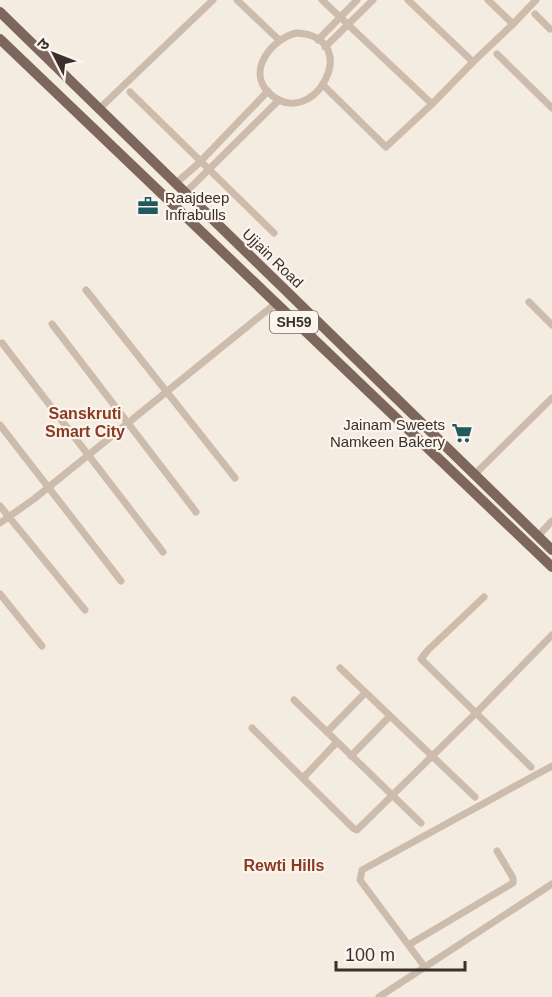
<svg xmlns="http://www.w3.org/2000/svg" width="552" height="997" viewBox="0 0 552 997" font-family="Helvetica,'Noto Sans Devanagari',sans-serif">
	<rect width="100%" height="100%" fill="#f4ebe1"/>
	<g fill="none" stroke-linecap="round" stroke-linejoin="round">
		<g stroke="#cdbbac" stroke-width="7">
			<path d="M237 0 279 40"/>
			<path d="M322 0 432 104 386 147 323 85"/>
			<path d="M408 0 473 62 513 24 488 0"/>
			<path d="M535 14 550 29"/>
			<path d="M513 24 536 0"/>
			<path d="M296 33C367 36 312 136 268 92 247 70 272 39 296 33Z"/>
			<path d="M318 40 357 0"/>
			<path d="M325 47 373 0"/>
			<path d="M497 54 552 108"/>
			<path d="M130 92 274 233"/>
			<path d="M432 104 473 62"/>
			<path d="M99 109 213 0"/>
			<path d="M175 184 199 163 268 91"/>
			<path d="M185 193 279 100"/>
			<path d="M86 290 235 478"/>
			<path d="M529 302 552 325"/>
			<path d="M52 324 196 512"/>
			<path d="M2 343 163 552"/>
			<path d="M0 425 121 581"/>
			<path d="M475 474 552 398"/>
			<path d="M0 506 85 610"/>
			<path d="M0 523 34 499 275 304"/>
			<path d="M538 536 552 521"/>
			<path d="M0 594 42 646"/>
			<path d="M484 597 428 650 421 659 531 767"/>
			<path d="M340 668 475 797"/>
			<path d="M294 700 421 823"/>
			<path d="M252 728 353 828 357 830 477 712 552 635"/>
			<path d="M327 732 365 693"/>
			<path d="M351 756 390 716"/>
			<path d="M303 778 337 742"/>
			<path d="M410 944 513 883V878L497 851"/>
			<path d="M424 966 360 880 362 870 552 766"/>
			<path d="M379 997 552 884"/>
		</g>
		<g stroke="#7d675c" stroke-width="10">
			<path d="M0 12 552 550"/>
			<path d="M0 39 552 567"/>
		</g>
	</g>
	<defs>
		<g id="office-bare" transform="scale(1.62)"><path d="M-6-3h4V-5.5h4V-3h4V5H-6ZM-1-4.5V-3h2v-1.5ZM-6 0V1H6V0Z" fill="#1f5a5e" stroke="#fbf5ee" stroke-width="2.5" paint-order="stroke"/></g>
		<g id="supermarket-bare" transform="scale(1.62)"><path d="M-6-5.5h2.5l.6 2H6L4.5 2H-2.5L-4.4-4H-6ZM-1.5 3.2a1.3 1.3 0 1 0 .1 0ZM3 3.2a1.3 1.3 0 1 0 .1 0Z" fill="#1f5a5e" stroke="#fbf5ee" stroke-width="2.5" paint-order="stroke"/></g>
	</defs>
	<g fill-rule="evenodd">
		<use href="#office-bare" x="148" y="206"/>
		<use href="#supermarket-bare" x="462" y="433"/>
	</g>
	<g text-anchor="middle" dominant-baseline="central" stroke-width="4.5" stroke-linejoin="round" paint-order="stroke">
		<rect fill="#fbf5ee" stroke="#756b66" stroke-width="1.5" x="270" y="311" width="48" height="22" rx="4.5"/>
		<g font-size="14" font-weight="bold" fill="#3b302b">
			<text x="294" y="322">SH59</text>
		</g>
		<g font-size="15" fill="#3b302b" stroke="#fbf5ee" text-anchor="start">
			<text x="165" y="197">Raajdeep<tspan x="165" dy="17">Infrabulls</tspan></text>
			<text x="445" y="424" text-anchor="end">Jainam Sweets<tspan x="445" dy="17">Namkeen Bakery</tspan></text>
		</g>
		<g font-size="15" fill="#3b302b" stroke="#fbf5ee">
			<text transform="translate(273 258) rotate(44)">Ujjain Road</text>
		</g>
		<g font-size="16" font-weight="bold" fill="#8c3b22" stroke="#fbf5ee">
			<text x="85" y="413">Sanskruti<tspan x="85" dy="18">Smart City</tspan></text>
			<text x="284" y="865">Rewti Hills</text>
		</g>
	</g>
	<g transform="translate(54 54) rotate(312)" stroke="#fbf5ee" stroke-width="4.5" paint-order="stroke">
	<path d="M0-4.5L10 22L0 15L-10 22Z" fill="#3b302b"/>
	<text y="-9" font-size="16" font-weight="bold" text-anchor="middle" fill="#3b302b">उ</text>
	</g>
	<path d="M336 961v9h129v-9" fill="none" stroke="#3b302b" stroke-width="3"/>
	<text x="345" y="961" font-size="18" fill="#3b302b" stroke="#fbf5ee" stroke-width="4.5" paint-order="stroke">100 m</text>
</svg>
